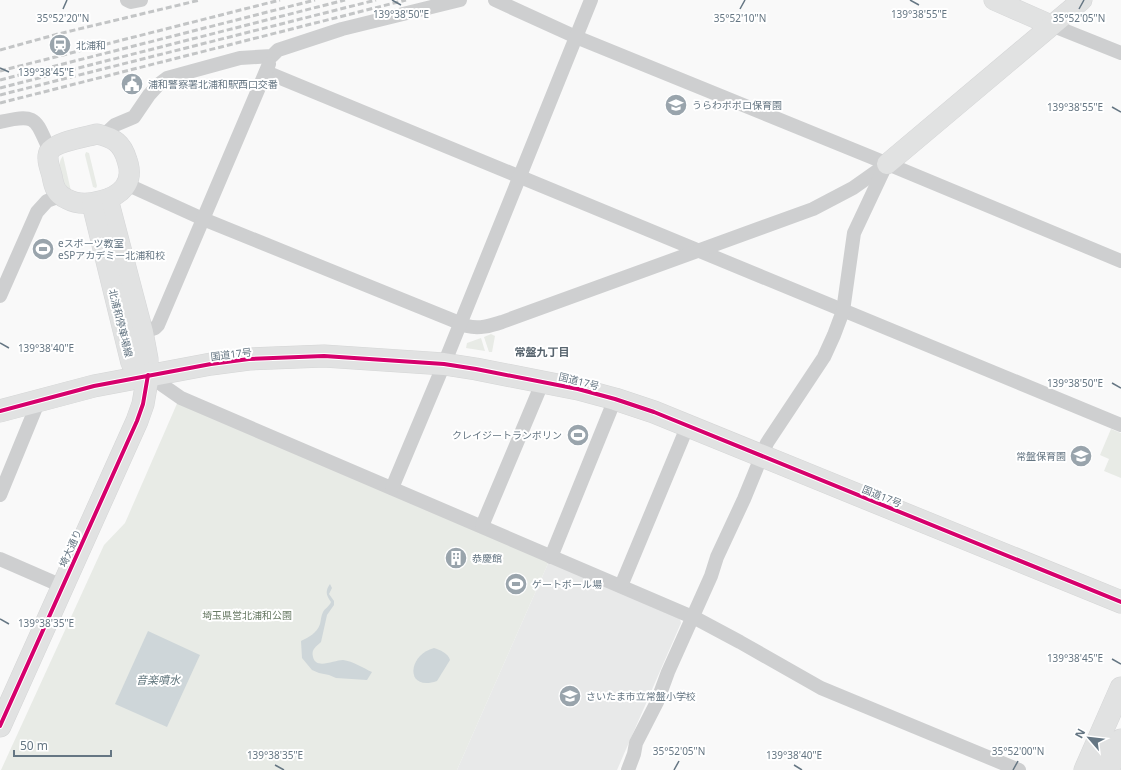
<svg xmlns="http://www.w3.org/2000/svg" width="1121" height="770" viewBox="0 0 1121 770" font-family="'Noto Sans','Noto Sans JP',sans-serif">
	<rect width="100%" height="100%" fill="#f9f9f9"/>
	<path fill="#e8e9e9" d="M550 559 679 615 681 623 617 770H457Z"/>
	<g fill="#e8ebe6">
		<path d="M86 152 89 153 97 186 96 188 93 187 85 155Z"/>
		<path d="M63 156 71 191C61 185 55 165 63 156Z"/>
		<path d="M491 334 495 336 492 352H489L484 337Z"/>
		<path d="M481 338 485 351 466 348 467 343Z"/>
		<path d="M179 399 550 559 457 770H1L104 545 125 523Z"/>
		<path d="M1111 429 1121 433V478L1104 471 1109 459 1100 455Z"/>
	</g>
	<g fill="#ced6d9">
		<path d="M330 584 332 588 329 594 334 601V605L327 615 321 642C316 647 311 649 313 657 316 670 334 660 343 660 353 661 363 668 372 672L367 680 336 678 329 675 319 673 312 670 302 658 301 641C309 637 317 633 320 624 321 620 321 616 323 612 325 608 329 607 331 602 326 595 325 591 330 584Z"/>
		<path d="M148 631 200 655 167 727 115 704Z"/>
		<path d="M434 648C440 650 448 653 450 660L437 681C405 692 407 655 434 648Z"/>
	</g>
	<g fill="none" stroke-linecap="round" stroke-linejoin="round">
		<g stroke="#d5d6d7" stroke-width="21">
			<g id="secondary">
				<path d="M994 0 1051 25"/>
				<path d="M97 134C114 138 122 143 127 160 135 183 121 196 100 201 89 204 78 205 67 199 56 194 54 187 52 176 50 168 46 159 49 152 54 142 86 137 97 134Z"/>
				<path d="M887 164 1082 0"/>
				<path d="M108 199 143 332 148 359V375"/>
				<path d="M92 204 131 363 148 375"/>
			</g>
		</g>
		<g stroke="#d5d6d7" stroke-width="23">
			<g id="primary">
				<path d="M1085 770 1121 688"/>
				<path d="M1108 770 1121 740"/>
			</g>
		</g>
		<g stroke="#d5d6d6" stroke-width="23">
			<g id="highway">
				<path d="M0 411 94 386 211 364 249 359 324 356 444 364 476 369 578 389 615 399 654 412 1121 602"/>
				<path d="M0 726 137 421 143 404 148 375"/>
			</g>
		</g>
		<g stroke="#cecfd0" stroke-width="14">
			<path d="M127 0 131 2 141 0"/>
			<path d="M495 0 576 37 871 157 1121 261"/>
			<path d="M1051 25 1121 53"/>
			<path d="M266 72 1121 425"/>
			<path d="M0 122C38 113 35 119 50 151"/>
			<path d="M103 136 115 125 134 117 149 95 159 84 167 78 240 58 272 56 278 50 342 29 460 0"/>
			<path d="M126 184 203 219 467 326C479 329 490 326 502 322L813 209 853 188 887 164"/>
			<path d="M0 296 37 212 47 201 60 196"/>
			<path d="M143 332 155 328 158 325 269 64"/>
			<path d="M148 375 181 398 697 619 740 642 821 688 1019 770"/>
			<path d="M392 488 444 364 591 0"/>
			<path d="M0 495 39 400"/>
			<path d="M482 526 543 381"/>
			<path d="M551 557 615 399"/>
			<path d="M0 559 62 586"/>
			<path d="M621 586 688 425"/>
			<path d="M628 770 634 754 636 743 657 702 668 672 711 576 717 557 744 499 767 443 824 357 834 335 843 311 854 233 886 165"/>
		</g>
		<use href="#secondary" stroke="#e1e2e2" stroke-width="20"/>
		<use href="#primary" stroke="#e1e2e2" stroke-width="22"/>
		<use href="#highway" stroke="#e1e2e2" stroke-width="22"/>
		<g stroke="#c3c5c6" stroke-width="3" stroke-dasharray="6 3" stroke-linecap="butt">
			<path d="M0 50 58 34 200 0"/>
			<path d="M0 71 280 0"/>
			<path d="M0 80 315 0"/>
			<path d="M0 88 345 0"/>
			<path d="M0 95 376 0"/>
			<path d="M0 103 406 0"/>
		</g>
		<g stroke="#fff" stroke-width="6">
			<g id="cycleway">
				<path d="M0 411 94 386 211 364 249 359 324 356 444 364 476 369 578 389 615 399 654 412 1121 602"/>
				<path d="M0 726 137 421 143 404 148 375"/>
			</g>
		</g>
		<use href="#cycleway" stroke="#d6006c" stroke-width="4"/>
	</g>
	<path fill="none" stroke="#657683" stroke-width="1.5" d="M392 0 401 5M910 0 919 5M63 9 67 0M740 9 745 0M1079 9 1084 0M0 68 9 72M1112 107 1121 112M0 343 9 348M1112 383 1121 388M0 619 9 624M1112 659 1121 664M275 765 284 770M794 765 802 770M674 770 679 761M1013 770 1018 761"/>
	<defs>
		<g id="station-disc" transform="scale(1.15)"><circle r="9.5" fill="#99a4ac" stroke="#fff"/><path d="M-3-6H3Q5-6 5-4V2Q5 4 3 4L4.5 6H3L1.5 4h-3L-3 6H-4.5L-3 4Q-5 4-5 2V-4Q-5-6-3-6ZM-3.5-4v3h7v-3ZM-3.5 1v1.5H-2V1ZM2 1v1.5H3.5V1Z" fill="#fff"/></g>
		<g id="civic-disc" transform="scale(1.15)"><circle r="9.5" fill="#99a4ac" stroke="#fff"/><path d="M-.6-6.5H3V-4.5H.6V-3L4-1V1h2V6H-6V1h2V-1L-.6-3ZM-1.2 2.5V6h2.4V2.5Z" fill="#fff"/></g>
		<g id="school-disc" transform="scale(1.15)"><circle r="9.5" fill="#99a4ac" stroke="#fff"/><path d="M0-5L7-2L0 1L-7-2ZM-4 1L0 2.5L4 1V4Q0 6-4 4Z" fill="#fff"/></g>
		<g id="stadium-disc" transform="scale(1.15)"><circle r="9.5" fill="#99a4ac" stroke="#fff"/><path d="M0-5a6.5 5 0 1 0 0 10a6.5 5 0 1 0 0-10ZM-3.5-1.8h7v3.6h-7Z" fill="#fff"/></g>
		<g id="building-disc" transform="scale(1.15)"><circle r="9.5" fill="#99a4ac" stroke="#fff"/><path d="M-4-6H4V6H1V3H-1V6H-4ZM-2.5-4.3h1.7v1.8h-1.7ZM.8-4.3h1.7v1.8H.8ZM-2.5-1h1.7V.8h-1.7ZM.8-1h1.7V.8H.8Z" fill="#fff"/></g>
	</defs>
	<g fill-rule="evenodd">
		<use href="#station-disc" x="60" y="45"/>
		<use href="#civic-disc" x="132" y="84"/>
		<use href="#school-disc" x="676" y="105"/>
		<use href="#stadium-disc" x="43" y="249"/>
		<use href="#stadium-disc" x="578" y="435"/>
		<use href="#school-disc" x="1081" y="456"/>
		<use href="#building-disc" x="456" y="558"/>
		<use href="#stadium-disc" x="516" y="584"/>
		<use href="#school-disc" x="570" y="696"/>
	</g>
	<g text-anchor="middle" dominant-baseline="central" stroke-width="4" stroke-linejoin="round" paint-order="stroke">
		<g font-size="10" fill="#657683" stroke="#fff" text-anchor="start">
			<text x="76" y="45">北浦和</text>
			<text x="148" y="84">浦和警察署北浦和駅西口交番</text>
			<text x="692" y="105">うらわポポロ保育園</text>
			<text x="58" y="243">eスポーツ教室<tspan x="58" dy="12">eSPアカデミー北浦和校</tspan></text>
			<text x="562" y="435" text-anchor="end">クレイジートランポリン</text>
			<text x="1066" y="456" text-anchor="end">常盤保育園</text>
			<text x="472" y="558">恭慶館</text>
			<text x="532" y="584">ゲートボール場</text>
			<text x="586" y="696">さいたま市立常盤小学校</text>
		</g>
		<g font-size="10" fill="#657683" stroke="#fff">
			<text transform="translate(121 323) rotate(76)">北浦和停車場線</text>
			<text transform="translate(231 354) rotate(-7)">国道17号</text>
			<text transform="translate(579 381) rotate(14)">国道17号</text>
			<text transform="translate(882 496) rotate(22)">国道17号</text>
			<text transform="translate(70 548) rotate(-66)">埼大通り</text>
		</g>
		<g font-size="10" fill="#687a64" stroke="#fff">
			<text x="247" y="615">埼玉県営北浦和公園</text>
		</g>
		<g font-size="11" font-weight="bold" fill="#57646e" stroke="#fff">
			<text x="542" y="351">常盤九丁目</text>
		</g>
		<g font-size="11" font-style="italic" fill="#60757c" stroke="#fff">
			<text x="158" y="679">音楽噴水</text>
		</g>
	</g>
	<g font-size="10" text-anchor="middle" fill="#657683" stroke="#fff" stroke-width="4" stroke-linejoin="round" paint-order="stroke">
		<text x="401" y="18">139°38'50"E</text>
		<text x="919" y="18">139°38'55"E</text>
		<text x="63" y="22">35°52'20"N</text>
		<text x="740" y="22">35°52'10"N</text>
		<text x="1079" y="22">35°52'05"N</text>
		<text x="46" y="76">139°38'45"E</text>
		<text x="1075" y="111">139°38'55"E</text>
		<text x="46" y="352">139°38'40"E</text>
		<text x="1075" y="387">139°38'50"E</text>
		<text x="46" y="627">139°38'35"E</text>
		<text x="1075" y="662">139°38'45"E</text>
		<text x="679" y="755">35°52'05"N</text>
		<text x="1018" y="755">35°52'00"N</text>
		<text x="275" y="759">139°38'35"E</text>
		<text x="794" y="759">139°38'40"E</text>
	</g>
	<g transform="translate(1089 738) rotate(298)" stroke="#ffffff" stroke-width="3" paint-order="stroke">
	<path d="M0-3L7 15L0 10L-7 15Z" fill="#657683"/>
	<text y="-6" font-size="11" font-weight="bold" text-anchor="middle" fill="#657683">N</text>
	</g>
	<path d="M14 750v6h97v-6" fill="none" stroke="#657683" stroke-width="2"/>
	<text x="20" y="750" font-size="12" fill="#657683" stroke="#ffffff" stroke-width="3" paint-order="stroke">50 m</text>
</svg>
